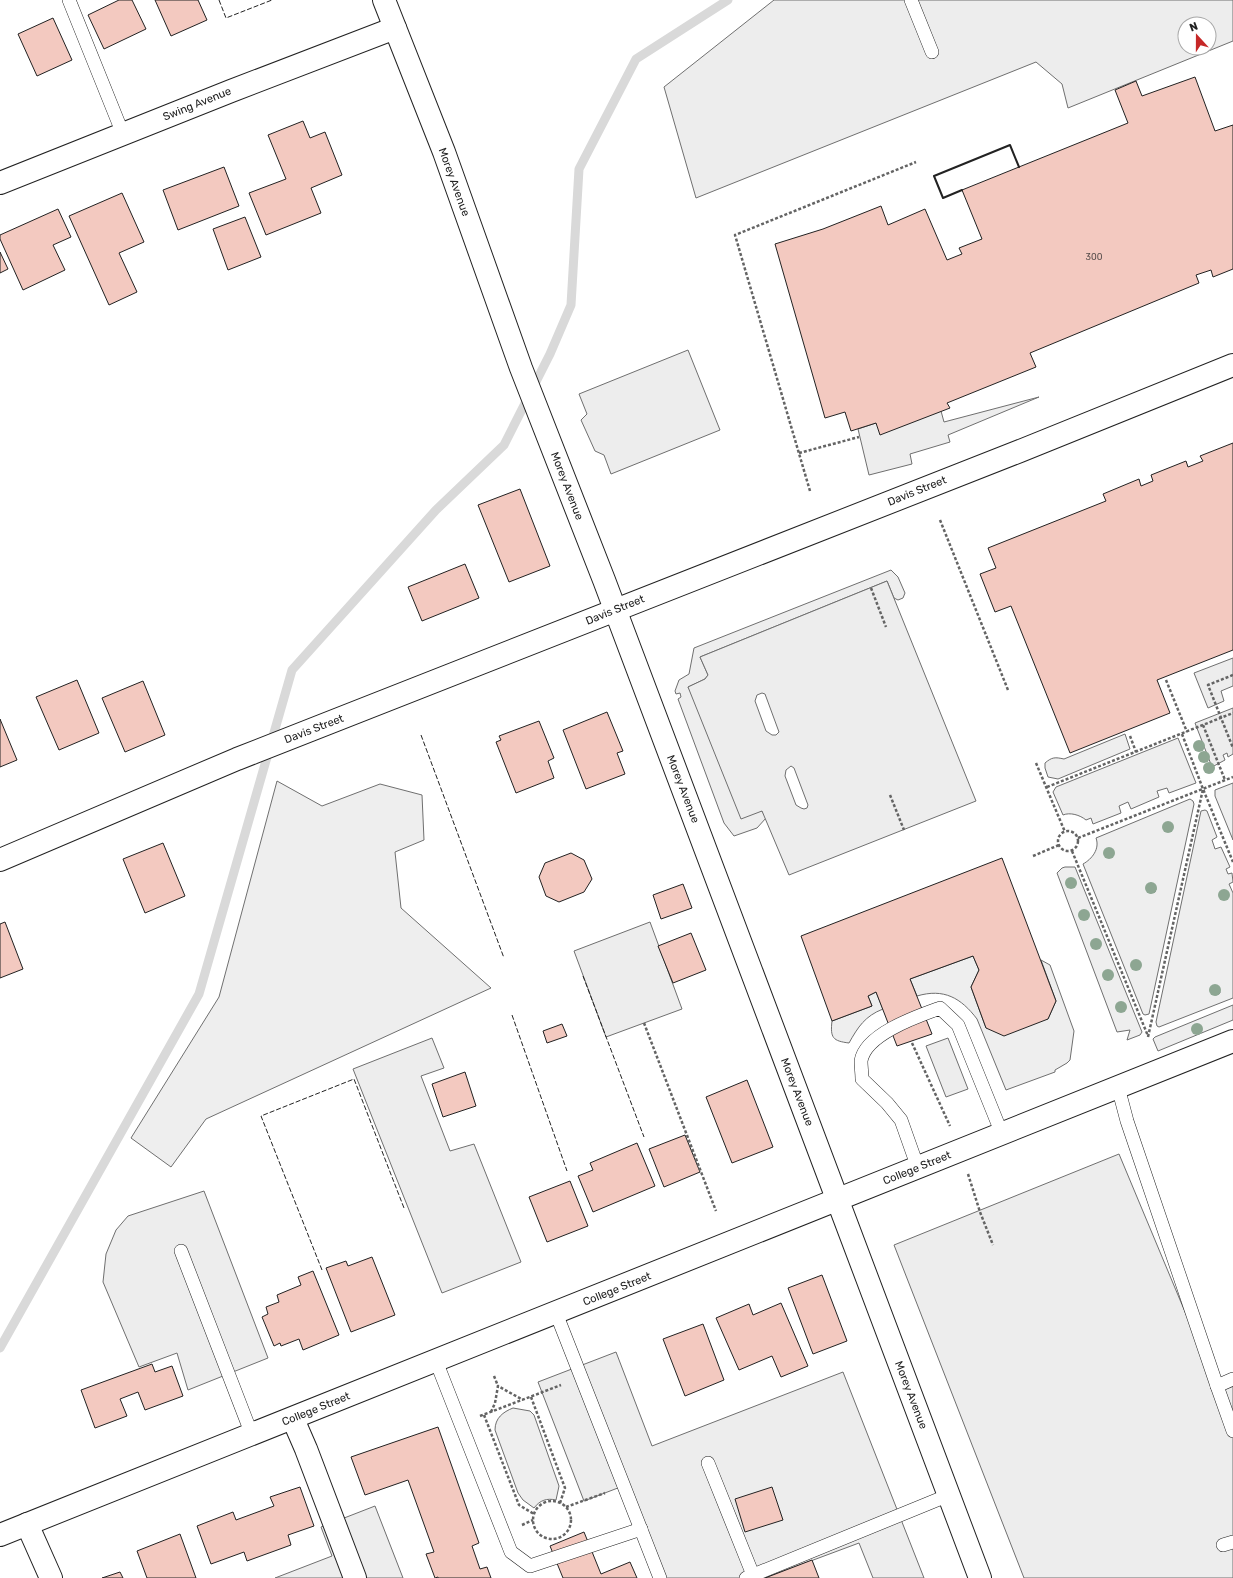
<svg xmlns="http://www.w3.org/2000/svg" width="1233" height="1578" viewBox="0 0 1233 1578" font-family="Rubik,sans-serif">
	<rect width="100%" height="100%" fill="#fff"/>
	<g fill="#eee" stroke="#6f6f6f" fill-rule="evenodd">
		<path d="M891 570 898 577 905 593 903 598 898 600 894 598 887 581 700 657 708 675 705 679 688 687 759 811H762L766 818 757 828 734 836 724 823 678 699 681 697 680 693 676 694 675 691 679 680 689 674 694 648Z"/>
		<path d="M1125 734 1130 749 1058 779 1048 777 1045 768V763C1052 757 1055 757 1064 759Z"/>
		<path d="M1178 738 1196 783 1169 793 1167 788 1157 791 1159 797 1131 809 1128 802 1119 806 1121 813 1093 824 1091 818 1086 820C1080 815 1070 812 1063 815L1053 792 1056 787Z"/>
		<path d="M277 781 322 806 380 784 422 795 424 840 395 852 401 908 491 988 206 1119 171 1167 131 1138 219 997Z"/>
		<path d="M1233 783V840L1215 796V790Z"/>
		<path d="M1190 799 1193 801 1194 804 1149 1014 1145 1015 1143 1014 1083 864C1092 859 1100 849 1096 838ZM1151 883 1154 885 1156 889 1155 892 1150 893 1147 891V885Z"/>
		<path d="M1205 810 1207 811 1217 837 1212 840 1215 849 1221 847 1230 867 1226 869 1228 874 1232 873 1233 882 1229 884 1233 893V998L1159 1027 1157 1026 1156 1022 1201 811ZM1216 986 1219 987 1220 993 1216 995 1212 993V988Z"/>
		<path d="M1065 867H1075L1142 1032 1140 1035 1127 1040 1130 1030 1117 1032 1057 873 1062 868Z"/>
		<path d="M973 956 979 970 971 987 986 1028 1048 1019 1056 1001 1041 960 1050 965 1074 1031 1070 1060 1067 1063 1055 1070V1072L1006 1090 977 1019C961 998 944 988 917 996L910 979Z"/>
		<path d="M876 992 883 1009C865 1016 858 1027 849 1043 833 1041 830 1038 832 1021L872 1006 868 996Z"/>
		<path d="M1233 1005V1020L1158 1051 1153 1039 1155 1037Z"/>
		<path d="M513 1408 530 1411 534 1415 559 1486 556 1500C547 1498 540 1500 534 1508L523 1500 518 1493 495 1430C495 1418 503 1412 513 1408Z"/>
	</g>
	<g fill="#ededed" stroke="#6f6f6f" fill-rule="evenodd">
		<path d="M774 0H1233V41L1068 108 1062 84 1036 62 696 198 664 87ZM1185 24H1209V48H1185Z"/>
		<path d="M688 350 720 430 611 474 604 455 595 451 581 420 587 414 579 394Z"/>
		<path d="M1039 397 948 435 950 442 910 454 912 464 869 475 858 429 876 423 941 411 944 422Z"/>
		<path d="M887 581 976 801 789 875 762 811 741 819 688 687 705 679 708 675 700 657ZM762 693 765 694 779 732 776 735H772L766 731 755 701 757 695ZM791 766 794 768 808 805 807 808 804 809 801 808 796 805 785 776 786 770Z"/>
		<path d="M1233 658V686L1221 691 1224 701 1208 708 1194 673Z"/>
		<path d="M1233 708V754L1228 757 1227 753 1223 755 1225 760 1212 767 1195 723Z"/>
		<path d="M650 922 682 1009 606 1037 574 951Z"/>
		<path d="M432 1038 444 1068 421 1076 450 1151 474 1144 521 1262 442 1293 353 1069Z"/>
		<path d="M948 1038 968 1089 946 1097 926 1046Z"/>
		<path d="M1119 1154 1216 1386 1233 1379V1578H1024L894 1245Z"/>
		<path d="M204 1191 268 1358 188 1390 177 1353 139 1367 103 1282 106 1254 116 1230 128 1216Z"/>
		<path d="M616 1352 652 1446 843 1372 924 1578H873L859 1543 765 1578H659L623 1486 584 1501 538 1382Z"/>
		<path d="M375 1506 403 1578H275L332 1556 321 1527Z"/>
	</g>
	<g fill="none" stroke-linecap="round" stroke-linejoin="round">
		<path stroke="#d9d9d9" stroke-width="9" d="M0 1348 199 994 292 670 436 510 504 445 550 354 571 305 579 169 636 59 728 0"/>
	</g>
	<g fill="#f3c9c0" stroke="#222">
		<path d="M119 0H132L146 29 104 49 88 15Z"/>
		<path d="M155 0H198L207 20 171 36Z"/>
		<path d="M53 18 72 60 37 76 18 34Z"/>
		<path d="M1195 77 1215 131 1233 125V269L1213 277 1211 270 1196 275 1199 283 1030 353 1036 367 947 403 950 408 880 435 876 423 851 431 845 412 825 418 775 244 823 229 881 206 888 225 925 209 947 260 962 254 959 248 982 239 962 190 1128 123 1115 90 1136 81 1142 96Z"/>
		<path d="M303 121 310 138 325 132 342 175 311 188 321 213 266 235 249 193 286 179 268 135Z"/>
		<path d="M224 167 239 206 178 230 163 190Z"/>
		<path d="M122 193 144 242 119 253 137 292 109 305 69 216Z"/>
		<path d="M58 209 71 237 53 245 65 270 23 290 0 239V235Z"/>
		<path d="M245 217 261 257 228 270 213 229Z"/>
		<path d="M0 252 8 269 0 273Z"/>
		<path d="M1233 443V650L1157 680 1170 713 1070 753 1011 606 995 612 980 574 996 568 988 548 1106 501 1103 494 1139 479 1141 486 1153 481 1151 475 1186 461 1188 467 1203 461 1200 456Z"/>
		<path d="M520 489 550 566 509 582 478 505Z"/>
		<path d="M465 564 479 598 422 621 408 587Z"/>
		<path d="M77 680 99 733 59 750 36 697Z"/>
		<path d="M143 681 165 735 125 752 102 698Z"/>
		<path d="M607 712 623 751 617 753 625 774 586 789 563 730Z"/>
		<path d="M0 719 17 760 0 767Z"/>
		<path d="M539 721 554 758 548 761 554 778 516 793 496 742 501 740 499 736Z"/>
		<path d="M163 843 185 896 145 913 123 859Z"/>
		<path d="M571 853 584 860 592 879 584 892 559 902 546 896 539 877 545 863Z"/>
		<path d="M1002 858 1056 1001 1048 1019 1004 1036 986 1028 971 987 979 970 973 956 910 979 932 1034 897 1046 876 992 868 996 872 1006 832 1021 801 936Z"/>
		<path d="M683 884 692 908 661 919 653 895Z"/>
		<path d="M5 922 23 969 0 978V924Z"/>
		<path d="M691 933 706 970 673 983 658 946Z"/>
		<path d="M562 1024 567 1036 547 1043 543 1031Z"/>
		<path d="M465 1072 476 1106 443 1117 432 1084Z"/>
		<path d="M747 1080 773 1147 732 1163 706 1097Z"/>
		<path d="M685 1135 700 1172 664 1187 649 1149Z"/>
		<path d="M637 1143 655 1186 593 1212 578 1176 593 1170 590 1163Z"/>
		<path d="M570 1181 588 1226 547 1242 529 1197Z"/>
		<path d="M372 1257 395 1315 351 1332 326 1268 346 1261 348 1266Z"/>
		<path d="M313 1271 339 1335 303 1350 299 1339 281 1346 280 1343 274 1346 262 1317 268 1314 266 1307 279 1302 277 1295 301 1285 298 1277Z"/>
		<path d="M822 1275 847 1341 813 1354 788 1288Z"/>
		<path d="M781 1303 808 1366 781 1377 772 1356 739 1370 716 1318 749 1304 753 1315Z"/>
		<path d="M703 1324 724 1380 685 1396 663 1339Z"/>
		<path d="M152 1364 155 1372 172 1366 183 1396 145 1410 138 1392 120 1399 127 1416 95 1428 81 1390Z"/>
		<path d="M438 1427 479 1543 472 1546 480 1569 487 1567 491 1578H438V1577L435 1578 426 1554 434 1552 408 1480 365 1495 351 1457Z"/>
		<path d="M300 1487 314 1526 288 1535 291 1545 247 1561 244 1552 211 1564 197 1526 233 1512 236 1520 274 1506 270 1497Z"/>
		<path d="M772 1487 783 1520 745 1532 735 1499Z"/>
		<path d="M584 1532 601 1574 630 1562 637 1578H563L550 1546Z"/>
		<path d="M180 1534 196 1578H147L137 1551Z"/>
		<path d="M812 1560 819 1578H765Z"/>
		<path d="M120 1572 123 1578H102Z"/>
	</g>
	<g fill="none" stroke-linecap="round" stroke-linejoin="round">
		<g stroke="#222" stroke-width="14">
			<g id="service">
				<path d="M69 0 123 134"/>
				<path d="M911 0 932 52"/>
				<path d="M1118 1087 1127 1121 1217 1386 1233 1431"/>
				<path d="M918 1168 901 1120 887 1103 862 1079C862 1073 861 1067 861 1061 865 1034 918 1016 940 1008L958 1025 1002 1134"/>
				<path d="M181 1251 252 1435"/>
				<path d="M556 1313 660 1578"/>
				<path d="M436 1361 511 1552 530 1566 641 1529"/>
				<path d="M1217 1386 1233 1379"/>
				<path d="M708 1463 753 1575"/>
				<path d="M1223 1545 1233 1542"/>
				<path d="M746 1578 949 1495"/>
			</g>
		</g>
		<g stroke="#222" stroke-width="24">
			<g id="minor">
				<path d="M0 183 231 91 395 28"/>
				<path d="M293 1419 306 1449 355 1578"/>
				<path d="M27 1524 51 1578"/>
				<path d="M0 1535 1233 1041"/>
			</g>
		</g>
		<g stroke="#222" stroke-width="24">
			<g id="tertiary">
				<path d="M384 0 444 152 521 368 604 580 980 1578"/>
				<path d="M0 860 237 759 1020 451 1233 365"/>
			</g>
		</g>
		<g stroke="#646464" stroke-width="2.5" stroke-dasharray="3 2" stroke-linecap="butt">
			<path d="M799 453 859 437"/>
			<path d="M810 491 735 235 916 162"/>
			<path d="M940 520 1008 690"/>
			<path d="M871 588 886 627"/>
			<path d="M1233 675 1208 685 1233 748"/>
			<path d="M1166 680 1187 732"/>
			<path d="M1203 725 1225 780"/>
			<path d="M1182 734 1203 789 1233 862"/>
			<path d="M1130 736 1136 752"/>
			<path d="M1036 763 1065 832"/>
			<path d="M1047 787 1233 713"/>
			<path d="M890 795 904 830"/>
			<circle cx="1068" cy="841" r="10"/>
			<path d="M1078 838 1233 777"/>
			<path d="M1072 851 1148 1036"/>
			<path d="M1033 856 1059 845"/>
			<path d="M644 1023 716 1211"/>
			<path d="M1148 1037 1203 789"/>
			<path d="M912 1043 950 1126"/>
			<path d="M968 1174 980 1212 993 1245"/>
			<path d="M494 1376 498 1386"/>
			<path d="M531 1397 565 1488 560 1503"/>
			<path d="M491 1412 495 1403 498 1386 523 1400"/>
			<path d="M484 1415 519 1505 534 1514"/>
			<path d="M480 1416 561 1385"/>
			<circle cx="552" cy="1520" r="19"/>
			<path d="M566 1507 605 1493"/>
			<path d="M522 1525 533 1520"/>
		</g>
		<use href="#service" stroke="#fff" stroke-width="13"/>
		<use href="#minor" stroke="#fff" stroke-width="22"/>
		<use href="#tertiary" stroke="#fff" stroke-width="22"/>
		<g stroke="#222" stroke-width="1" stroke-dasharray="5 2" stroke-linecap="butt">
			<path d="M219 0 226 18 272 0"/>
			<path d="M421 735 504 958"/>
			<path d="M583 976 644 1137"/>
			<path d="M512 1015 567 1171"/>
			<path d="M322 1270 261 1116 354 1079 404 1208"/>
		</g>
		<path stroke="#222" stroke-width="2" d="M962 190 943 198 934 176 1010 145 1019 167"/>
	</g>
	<g fill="#8da692">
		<circle cx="1199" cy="746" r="6"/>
		<circle cx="1204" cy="757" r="6"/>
		<circle cx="1209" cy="768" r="6"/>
		<circle cx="1168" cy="827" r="6"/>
		<circle cx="1109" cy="853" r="6"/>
		<circle cx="1071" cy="883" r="6"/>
		<circle cx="1151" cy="888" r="6"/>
		<circle cx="1224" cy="895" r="6"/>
		<circle cx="1084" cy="915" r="6"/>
		<circle cx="1096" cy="944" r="6"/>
		<circle cx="1136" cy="965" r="6"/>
		<circle cx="1108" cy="975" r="6"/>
		<circle cx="1215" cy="990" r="6"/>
		<circle cx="1121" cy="1007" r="6"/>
		<circle cx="1197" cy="1029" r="6"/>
	</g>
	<g text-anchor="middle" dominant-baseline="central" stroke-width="3" stroke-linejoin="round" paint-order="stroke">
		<g font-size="9" fill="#564c4a">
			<text x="1094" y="257">300</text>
		</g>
		<g font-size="11" fill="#222" stroke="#fff">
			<text transform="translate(197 104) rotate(-22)">Swing Avenue</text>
			<text transform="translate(454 182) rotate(70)">Morey Avenue</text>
			<text transform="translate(567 486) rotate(69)">Morey Avenue</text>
			<text transform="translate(917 491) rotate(-22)">Davis Street</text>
			<text transform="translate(615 610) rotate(-22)">Davis Street</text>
			<text transform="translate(314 729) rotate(-21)">Davis Street</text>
			<text transform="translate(683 789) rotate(69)">Morey Avenue</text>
			<text transform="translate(797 1092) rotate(69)">Morey Avenue</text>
			<text transform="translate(917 1168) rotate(-22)">College Street</text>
			<text transform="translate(617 1289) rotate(-22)">College Street</text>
			<text transform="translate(911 1395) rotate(69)">Morey Avenue</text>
			<text transform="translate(316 1409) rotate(-22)">College Street</text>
		</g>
	</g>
	<g transform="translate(1197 36) rotate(339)"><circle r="19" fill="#ffffff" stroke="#a7a7a7"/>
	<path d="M0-3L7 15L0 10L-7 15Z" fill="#c62828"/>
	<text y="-6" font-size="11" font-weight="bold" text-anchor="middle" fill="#222222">N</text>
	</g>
</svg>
